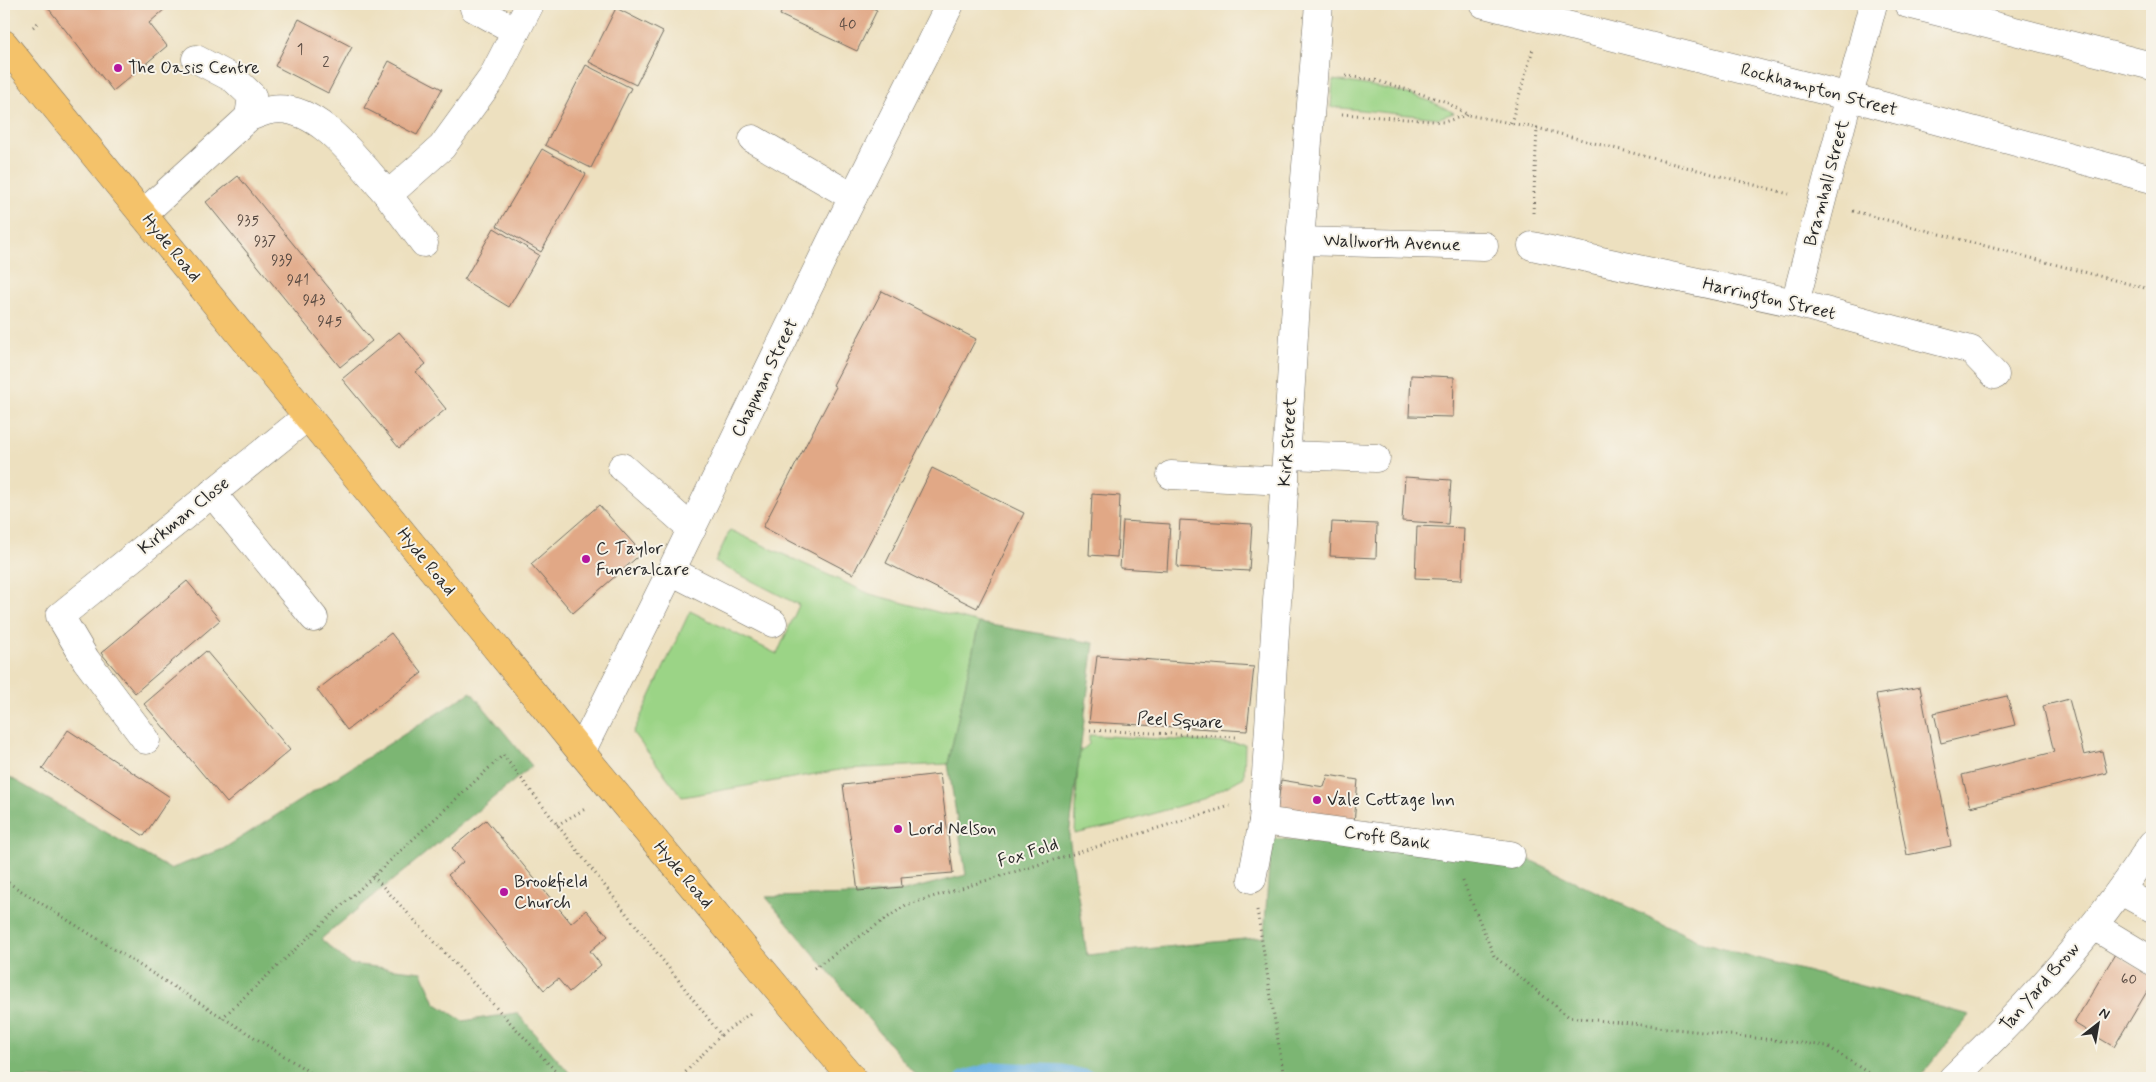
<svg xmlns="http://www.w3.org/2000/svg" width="2156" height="1082" viewBox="0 0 2156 1082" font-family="Mynerve,sans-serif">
	<rect width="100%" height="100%" fill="#f7f3e8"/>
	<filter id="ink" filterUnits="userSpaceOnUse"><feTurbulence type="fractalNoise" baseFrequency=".02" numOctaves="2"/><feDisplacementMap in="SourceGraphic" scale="10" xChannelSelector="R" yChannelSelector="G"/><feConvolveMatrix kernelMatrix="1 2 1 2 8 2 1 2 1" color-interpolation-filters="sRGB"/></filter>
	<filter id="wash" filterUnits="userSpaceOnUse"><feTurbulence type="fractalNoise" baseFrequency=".0096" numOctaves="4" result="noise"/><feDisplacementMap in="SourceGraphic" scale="20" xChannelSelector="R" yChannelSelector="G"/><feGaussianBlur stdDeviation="1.12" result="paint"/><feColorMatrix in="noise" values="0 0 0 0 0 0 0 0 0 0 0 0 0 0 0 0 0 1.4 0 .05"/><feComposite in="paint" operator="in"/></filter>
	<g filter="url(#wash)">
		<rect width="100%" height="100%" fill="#ede0bf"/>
		<g fill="#9bd486" stroke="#638058">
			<path d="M1333 80C1373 86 1419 92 1454 113L1439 118 1331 107Z"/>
			<path d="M730 530 870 594 979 623 948 764 845 769 682 797 633 733 690 611 777 654 799 605 715 562Z"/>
			<path d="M1089 735 1245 744 1244 777 1206 798 1119 824 1075 834 1078 754 1089 744Z"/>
		</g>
		<g fill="#7cb673" stroke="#54704f">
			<path d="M979 623 1094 643 1069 837 1087 955 1264 937 1271 838 1526 858 1705 944 1970 1015 1919 1078H918L766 897 857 895 904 891 966 875 948 764Z"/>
			<path d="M471 692 532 766 321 939 350 964 422 972 435 1003 463 1021 517 1013 574 1078H4V774L170 869 223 849Z"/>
		</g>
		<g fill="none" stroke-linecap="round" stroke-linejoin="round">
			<path stroke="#6bb1e2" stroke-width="11" d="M962 1077 994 1067 1063 1070 1098 1078"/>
		</g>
		<g id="blocks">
			<g fill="#e1a886">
				<path d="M45 4H162L166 8 149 23 167 46 113 91Z"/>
				<path d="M785 4H863L877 10 857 51 780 15Z"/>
				<path d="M616 8 663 32 636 85 589 62Z"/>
				<path d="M299 19 352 47 328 93 275 66Z"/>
				<path d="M389 61 442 89 417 135 364 108Z"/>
				<path d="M586 65 631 88 591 168 545 145Z"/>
				<path d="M542 149 586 174 541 252 497 226Z"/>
				<path d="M238 176 372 341 340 367 206 202Z"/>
				<path d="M494 228 539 255 509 307 464 280Z"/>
				<path d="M882 291 976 339 853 574 763 527 836 387 833 385Z"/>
				<path d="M399 332 426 364 416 372 446 409 399 448 342 379Z"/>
				<path d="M1411 375 1454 377 1453 417 1409 416Z"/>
				<path d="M932 468 1024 513 977 608 886 563Z"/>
				<path d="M1405 477 1451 480 1448 524 1402 521Z"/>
				<path d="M1092 494 1120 496 1117 557 1089 555Z"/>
				<path d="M599 505 642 553 573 613 531 564Z"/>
				<path d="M1180 520 1252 524 1249 571 1177 567Z"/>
				<path d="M1123 521 1170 524 1167 571 1120 568Z"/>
				<path d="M1332 522 1377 524 1376 558 1330 556Z"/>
				<path d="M1417 526 1464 528 1462 580 1415 578Z"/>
				<path d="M187 581 220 620 135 693 101 653Z"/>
				<path d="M391 633 422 673 347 730 317 690Z"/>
				<path d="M206 651 290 750 227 803 144 704Z"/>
				<path d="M1097 656 1254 667 1247 731 1089 722Z"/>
				<path d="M1920 687 1951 846 1907 855 1876 695Z"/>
				<path d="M2007 696 2015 725 1941 743 1934 713Z"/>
				<path d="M2069 699 2084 755 2102 751 2107 773 1970 807 1962 775 2054 752 2043 706Z"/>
				<path d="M68 730 170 797 144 836 42 769Z"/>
				<path d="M940 774 953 873 901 877 902 887 858 891 843 785Z"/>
				<path d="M1328 775 1358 780 1354 823 1277 813 1281 780 1324 787Z"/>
				<path d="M486 820 571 923 586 910 608 936 590 951 601 965 569 992 558 979 544 990 448 875 463 862 452 848Z"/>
				<path d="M2115 954 2152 976V983L2114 1047 2074 1023Z"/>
			</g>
		</g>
	</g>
	<g filter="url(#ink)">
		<use href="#blocks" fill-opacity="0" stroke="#6f6a5f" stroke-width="1"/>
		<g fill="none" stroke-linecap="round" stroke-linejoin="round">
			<g stroke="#6f6a5f" stroke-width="29">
				<g id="minor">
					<path d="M1484 4 1850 97 2152 179"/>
					<path d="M1908 4 2152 66"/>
					<path d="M474 8 516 31"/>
					<path d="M196 59 234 79 252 96 249 117"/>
					<path d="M753 139 853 197"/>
					<path d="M388 195 424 243"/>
					<path d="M143 214 249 117C256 115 263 111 271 110 318 102 360 164 388 195L442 147 492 78 530 4"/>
					<path d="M1300 241 1484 246"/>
					<path d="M1532 246 1795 303 1971 350 1995 375"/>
					<path d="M1795 303 1873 4"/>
					<path d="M1287 455 1376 458"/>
					<path d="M622 467 692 529"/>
					<path d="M1171 475 1285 481"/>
					<path d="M212 493 314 618"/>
					<path d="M671 571 773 623"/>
					<path d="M146 740 86 660 60 616 308 416"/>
					<path d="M581 752 671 571 831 241 950 4"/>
					<path d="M1263 821 1511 855"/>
					<path d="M1252 879 1263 821 1300 241 1319 4"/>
					<path d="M2121 891 2152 908"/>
					<path d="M2094 926 2152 961"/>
					<path d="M1953 1078C2027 1008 2096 930 2152 844"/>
				</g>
			</g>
			<g stroke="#6f6a5f" stroke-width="29">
				<path id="highway" d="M4 44 581 752 852 1078"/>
			</g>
			<g stroke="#6f6a5f" stroke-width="3" stroke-dasharray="1 4" stroke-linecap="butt">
				<path d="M33 27 39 22"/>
				<path d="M1346 76 1375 80 1444 101 1468 115 1537 128"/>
				<path d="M1342 114 1444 122 1467 115"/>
				<path d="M1511 123 1533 49"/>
				<path d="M1853 211 2152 290"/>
				<path d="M1533 213 1537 128 1789 194"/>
				<path d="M1090 730 1237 737"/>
				<path d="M557 825 585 809"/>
				<path d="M373 876 562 1078"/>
				<path d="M4 880 319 1078"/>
				<path d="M1463 881 1494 956 1569 1017 1827 1046 1876 1078"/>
				<path d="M1257 910 1284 1078"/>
				<path d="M814 968 906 905 1230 806"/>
				<path d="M222 1018 503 755 721 1035 680 1078"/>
				<path d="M721 1035 752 1012"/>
			</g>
			<use href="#minor" stroke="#fff" stroke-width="28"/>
			<use href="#highway" stroke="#f4c26a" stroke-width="28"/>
		</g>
	</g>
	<g fill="#b5179e" stroke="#f7f3e8" stroke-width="2">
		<circle cx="118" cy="68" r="5"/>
		<circle cx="586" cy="559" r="5"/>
		<circle cx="1317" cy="800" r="5"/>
		<circle cx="898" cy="829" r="5"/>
		<circle cx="504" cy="892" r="5"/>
	</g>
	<g text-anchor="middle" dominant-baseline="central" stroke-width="4" stroke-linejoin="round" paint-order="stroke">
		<g font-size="15" fill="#584a42">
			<text x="848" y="25">40</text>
			<text x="300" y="50">1</text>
			<text x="326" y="63">2</text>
			<text x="248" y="221">935</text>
			<text x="265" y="242">937</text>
			<text x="282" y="261">939</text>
			<text x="298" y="281">941</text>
			<text x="314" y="301">943</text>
			<text x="330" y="322">945</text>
			<text x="2129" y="980">60</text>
		</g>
		<g font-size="18" fill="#2b2b2b" stroke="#f7f3e8" text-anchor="start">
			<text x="128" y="68">The Oasis Centre</text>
			<text x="596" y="549">C Taylor<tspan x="596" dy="21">Funeralcare</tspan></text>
			<text x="1327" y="800">Vale Cottage Inn</text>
			<text x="908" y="829">Lord Nelson</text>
			<text x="514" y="882">Brookfield<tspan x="514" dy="21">Church</tspan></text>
		</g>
		<g font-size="18" fill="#2b2b2b" stroke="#f7f3e8">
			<text transform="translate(1819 90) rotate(15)">Rockhampton Street</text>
			<text transform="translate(1827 183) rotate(-75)">Bramhall Street</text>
			<text transform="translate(1392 243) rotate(2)">Wallworth Avenue</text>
			<text transform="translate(171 248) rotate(51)">Hyde Road</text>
			<text transform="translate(1769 299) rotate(13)">Harrington Street</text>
			<text transform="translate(765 378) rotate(-64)">Chapman Street</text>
			<text transform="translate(1288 442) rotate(-86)">Kirk Street</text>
			<text transform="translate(184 516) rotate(-39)">Kirkman Close</text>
			<text transform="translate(426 562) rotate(51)">Hyde Road</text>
			<text transform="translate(1180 721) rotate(3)">Peel Square</text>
			<text transform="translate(1387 838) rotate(8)">Croft Bank</text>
			<text transform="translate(1028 853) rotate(-17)">Fox Fold</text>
			<text transform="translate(683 875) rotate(50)">Hyde Road</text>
			<text transform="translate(2040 987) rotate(-49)">Tan Yard Brow</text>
		</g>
	</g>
	<rect width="2156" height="1082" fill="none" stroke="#f7f3e8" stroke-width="20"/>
	<g transform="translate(2098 1024) rotate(31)" stroke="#f7f3e8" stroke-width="4" paint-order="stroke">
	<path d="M0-4L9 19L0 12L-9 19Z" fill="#2b2b2b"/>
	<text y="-8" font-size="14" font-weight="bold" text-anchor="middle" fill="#2b2b2b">N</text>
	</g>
</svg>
